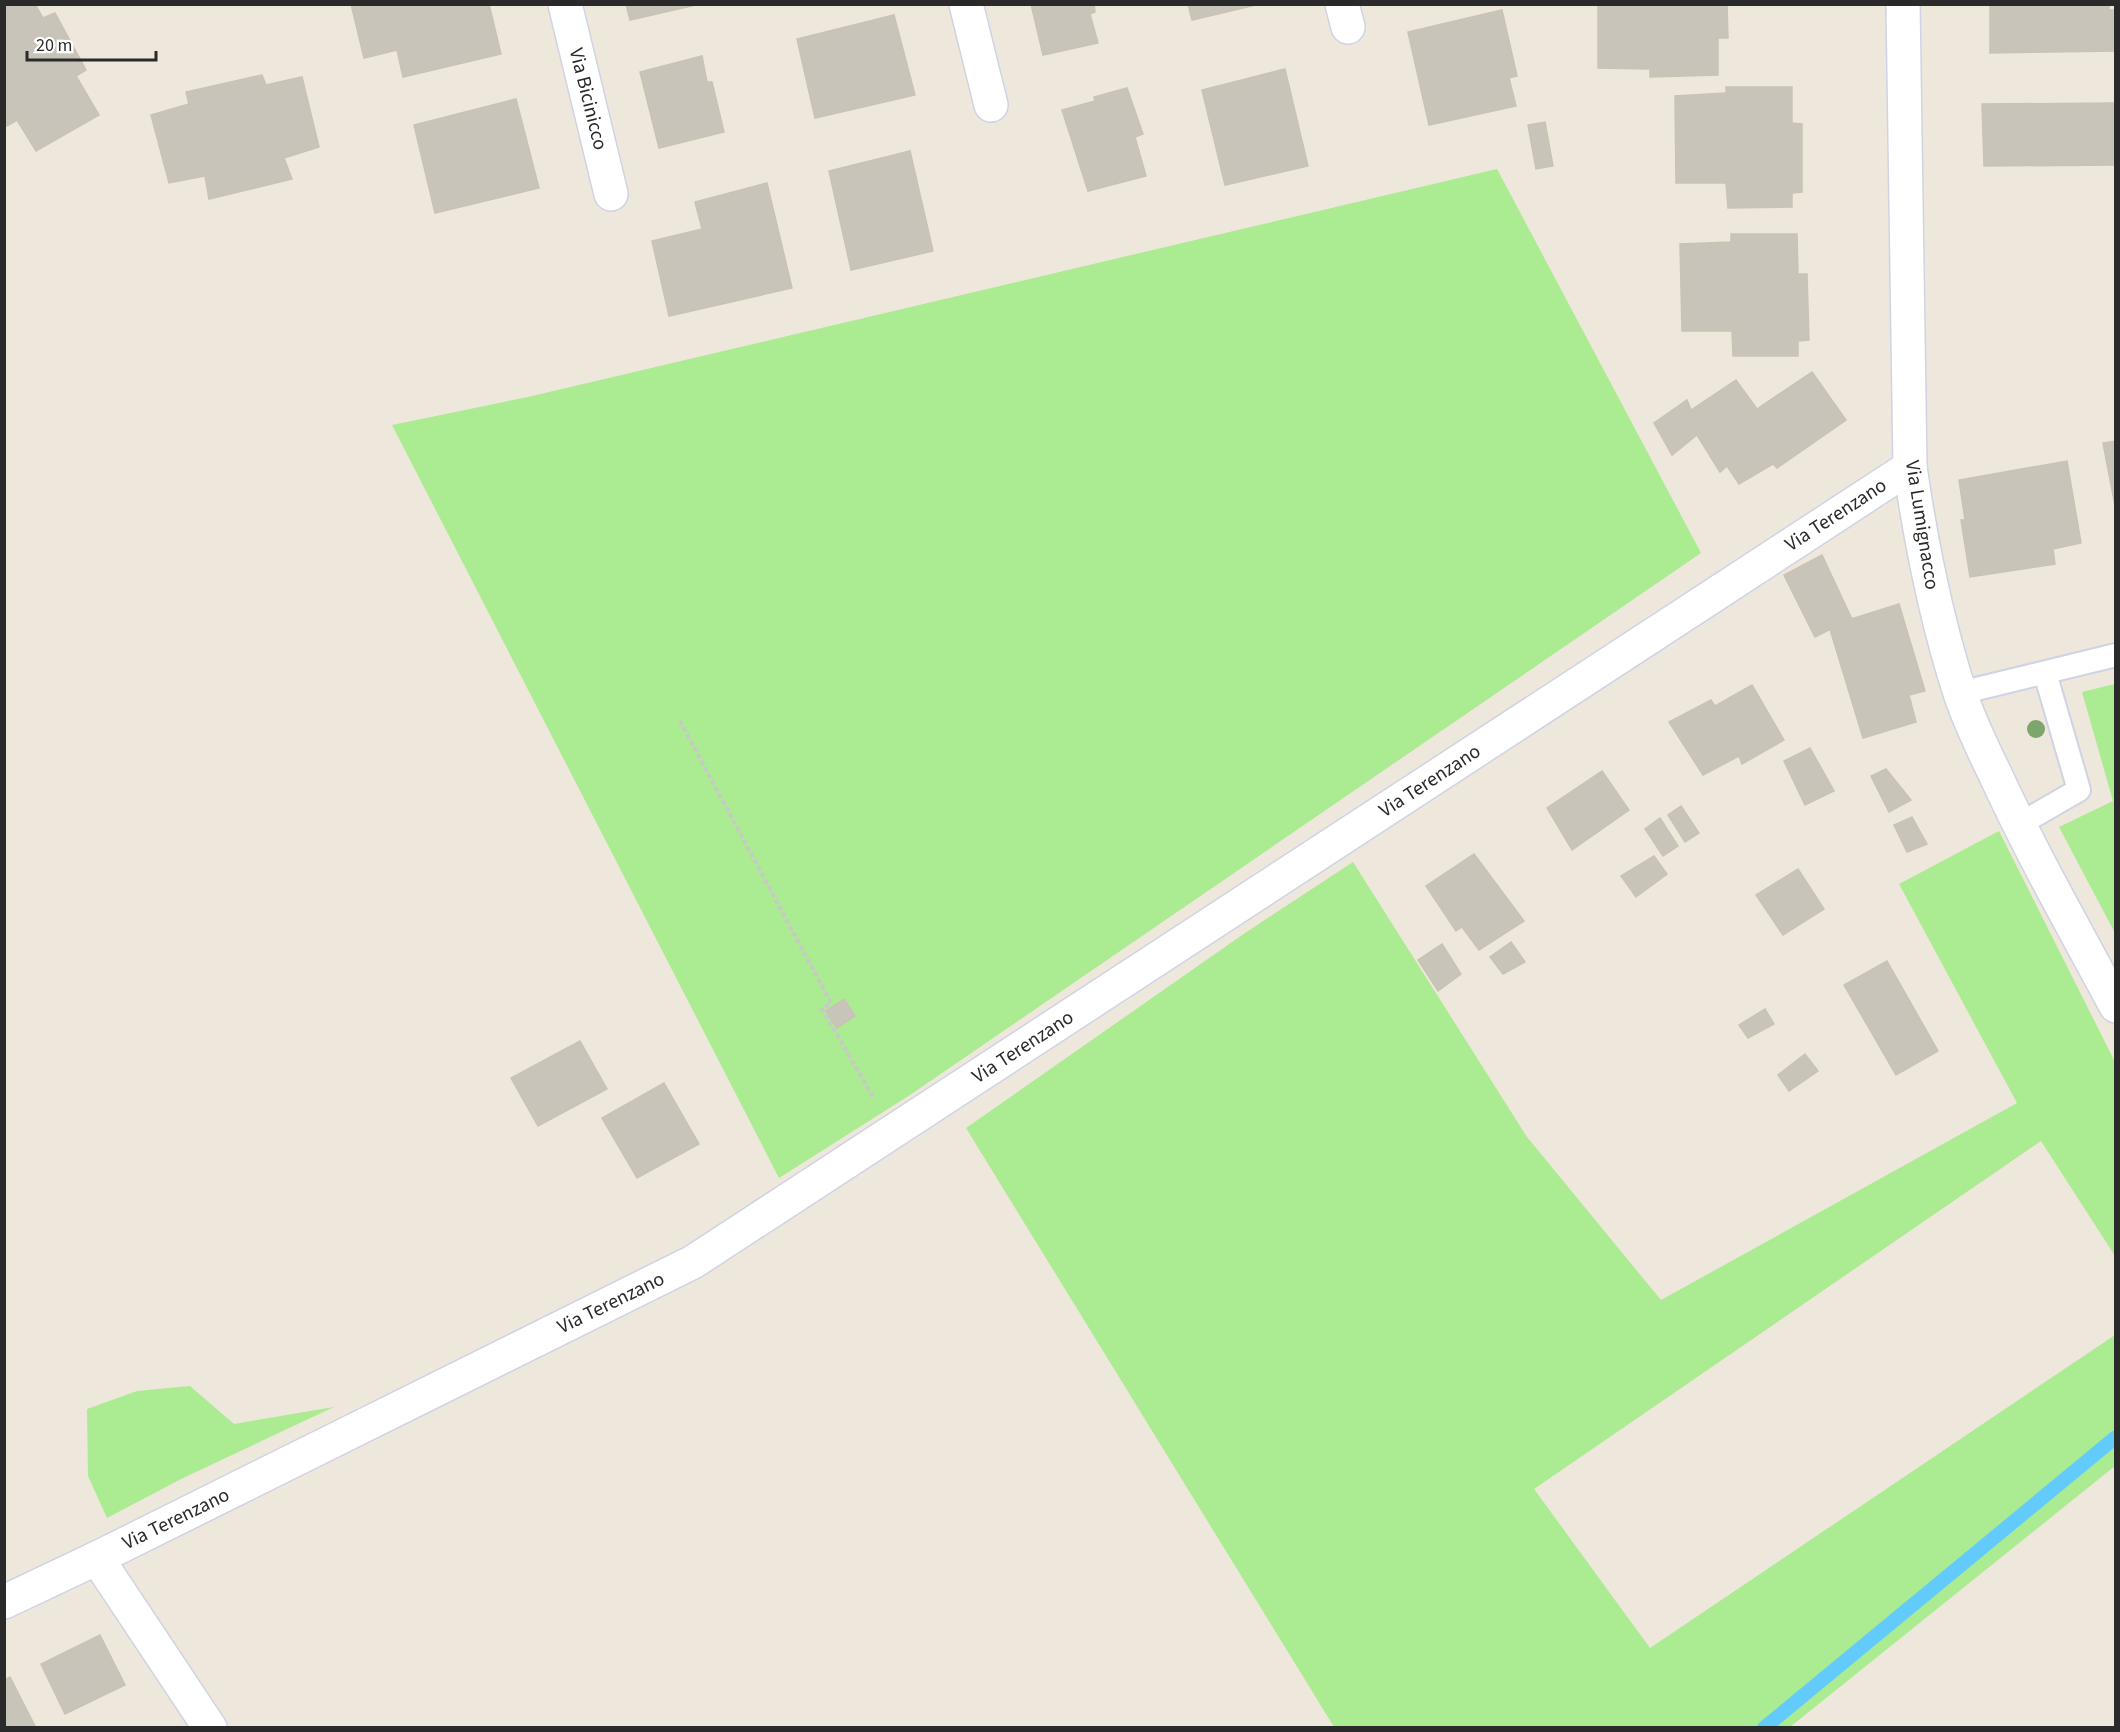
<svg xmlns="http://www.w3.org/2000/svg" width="2120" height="1732" viewBox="0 0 2120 1732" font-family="'Source Sans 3',sans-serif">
	<rect width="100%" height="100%" fill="#eee7db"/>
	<g fill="#abeb91">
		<path d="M1497 169 1701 553 910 1095 779 1178 392 425 528 397Z"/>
		<path d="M2115 684H2116L2115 933 2059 827 2113 801 2082 692Z"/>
		<path d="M1999 831 2115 1062V1256L2041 1141 1534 1489 1650 1648 2115 1335V1466L1790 1727H1334L966 1128 1245 933 1353 862 1527 1137 1661 1300 2017 1103 1899 884Z"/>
		<path d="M190 1386 234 1424 334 1407 183 1478 107 1518 88 1476 87 1409 137 1391Z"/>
	</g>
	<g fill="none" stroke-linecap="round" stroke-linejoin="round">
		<path stroke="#62cbfc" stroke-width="14" d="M1764 1728 2116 1437"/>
	</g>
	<g fill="#c9c4ba" stroke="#cac3b4" stroke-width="1.5">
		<path d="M4 4H35L43 18 55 13 86 70 76 76 99 115 36 151 17 120 7 126 4 121Z"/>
		<path d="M351 4H489L501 54 403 77 397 50 364 58Z"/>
		<path d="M626 4H700L630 20Z"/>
		<path d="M1031 4H1094L1095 12 1090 14 1098 43 1043 55Z"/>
		<path d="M1188 4H1260L1192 20Z"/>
		<path d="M1598 4H1727L1728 38H1718V75L1650 77V69L1598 68Z"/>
		<path d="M1990 4H2109V10H2116V51L1990 53Z"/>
		<path d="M1502 10 1517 76 1509 78 1516 106 1429 125 1408 32Z"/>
		<path d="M894 15 915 95 815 118 797 39Z"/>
		<path d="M702 56 707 82H712L724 132 659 148 640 72Z"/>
		<path d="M1285 69 1308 166 1225 185 1202 90Z"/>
		<path d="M262 75 266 85 302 77 319 147 284 158 292 179 209 199 205 176 169 183 151 115 189 104 186 92Z"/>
		<path d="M1726 87H1792V123L1802 124V192L1792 193V207L1728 208 1726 183H1676L1675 96 1726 93Z"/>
		<path d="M1127 88 1143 134 1135 137 1146 176 1088 191 1062 110 1095 101 1094 97Z"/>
		<path d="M516 99 539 188 435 213 414 125Z"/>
		<path d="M2116 103V165L1984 166 1982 104Z"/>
		<path d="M1545 122 1553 166 1536 169 1528 125Z"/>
		<path d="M910 151 933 251 851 270 829 171Z"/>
		<path d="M767 183 792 288 669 316 652 241 702 229 695 202Z"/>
		<path d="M1731 234H1797L1798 274H1807L1809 340 1798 341V356H1733L1732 331H1682L1680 244 1731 242Z"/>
		<path d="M1812 372 1846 420 1777 468 1773 464 1739 484 1727 466 1720 472 1697 435 1672 455 1654 423 1687 400 1691 410 1736 380 1757 409Z"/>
		<path d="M2116 441V511L2103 443Z"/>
		<path d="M2067 461 2081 543 2053 549 2055 564 1970 577 1961 520H1965L1959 480Z"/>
		<path d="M1822 555 1852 619 1829 626 1831 629 1815 637 1784 575Z"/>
		<path d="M1899 604 1925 691 1909 695 1916 722 1863 738 1829 626Z"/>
		<path d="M1752 685 1784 740 1742 764 1739 756 1703 775 1669 722 1711 700 1715 706Z"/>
		<path d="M1810 748 1834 791 1805 805 1784 761Z"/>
		<path d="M1886 769 1911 800 1889 812 1871 776Z"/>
		<path d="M1602 771 1629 810 1572 850 1547 808Z"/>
		<path d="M1681 806 1699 833 1685 842 1668 815Z"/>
		<path d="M1912 817 1927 844 1907 852 1894 825Z"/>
		<path d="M1660 818 1678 846 1663 856 1645 829Z"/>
		<path d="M1474 854 1524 921 1479 950 1462 927 1456 931 1426 886Z"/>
		<path d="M1654 856 1667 874 1636 897 1621 876Z"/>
		<path d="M1798 869 1824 909 1783 935 1756 895Z"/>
		<path d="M1511 942 1525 962 1503 974 1490 957Z"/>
		<path d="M1442 944 1461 974 1438 991 1418 960Z"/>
		<path d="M1887 961 1938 1051 1896 1075 1844 985Z"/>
		<path d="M844 999 855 1016 837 1028 826 1011Z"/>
		<path d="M1765 1009 1774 1024 1748 1038 1739 1025Z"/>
		<path d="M580 1041 607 1089 538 1126 511 1078Z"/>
		<path d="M1805 1054 1818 1071 1789 1091 1778 1075Z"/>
		<path d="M664 1083 699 1144 637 1178 602 1118Z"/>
		<path d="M100 1635 125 1685 65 1714 41 1664Z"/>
		<path d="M10 1677 36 1728H4V1680Z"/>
	</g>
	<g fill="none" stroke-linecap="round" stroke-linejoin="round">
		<g stroke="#d0d3e5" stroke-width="26">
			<g id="lane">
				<path d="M1960 693 2116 655"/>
				<path d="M2018 825 2079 790 2045 673"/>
			</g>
		</g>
		<g stroke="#d0d3e5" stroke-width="36">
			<g id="street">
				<path d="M565 4 611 194"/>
				<path d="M966 4 991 105"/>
				<path d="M1342 4 1348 27"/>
				<path d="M97 1558 210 1728"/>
				<path d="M4 1602 97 1558 693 1262 1910 467"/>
			</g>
		</g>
		<g stroke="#d0d3e5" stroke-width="36">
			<path id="secondary" d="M1903 4 1910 467C1921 543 1936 619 1960 693 1969 721 1983 749 1996 776 2032 854 2075 930 2116 1006"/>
		</g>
		<path stroke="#c8c8c8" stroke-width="4" stroke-dasharray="4.5 3" stroke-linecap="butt" d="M680 721 831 1003 822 1009 873 1097"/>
		<use href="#lane" stroke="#fff" stroke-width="22"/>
		<use href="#street" stroke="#fff" stroke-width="33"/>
		<use href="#secondary" stroke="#fff" stroke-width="33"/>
	</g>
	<circle fill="#7da66c" cx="2036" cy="729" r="9"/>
	<g text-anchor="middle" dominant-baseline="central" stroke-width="4.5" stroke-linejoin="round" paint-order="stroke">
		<g font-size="20" fill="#2a2a2a" stroke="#fff">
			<text transform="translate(588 99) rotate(76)">Via Bicinicco</text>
			<text transform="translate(1836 515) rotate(-33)">Via Terenzano</text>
			<text transform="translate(1922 525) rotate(81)">Via Lumignacco</text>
			<text transform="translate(1430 781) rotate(-33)">Via Terenzano</text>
			<text transform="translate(1023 1047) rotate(-33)">Via Terenzano</text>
			<text transform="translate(611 1303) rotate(-26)">Via Terenzano</text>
			<text transform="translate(176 1519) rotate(-26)">Via Terenzano</text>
		</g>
	</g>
	<rect width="2120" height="1732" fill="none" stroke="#2a2a2a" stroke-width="12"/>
	<path d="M27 51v9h129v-9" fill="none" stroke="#2a2a2a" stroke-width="3"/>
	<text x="36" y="51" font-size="18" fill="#2a2a2a" stroke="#ffffff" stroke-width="4.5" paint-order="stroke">20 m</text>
</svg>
